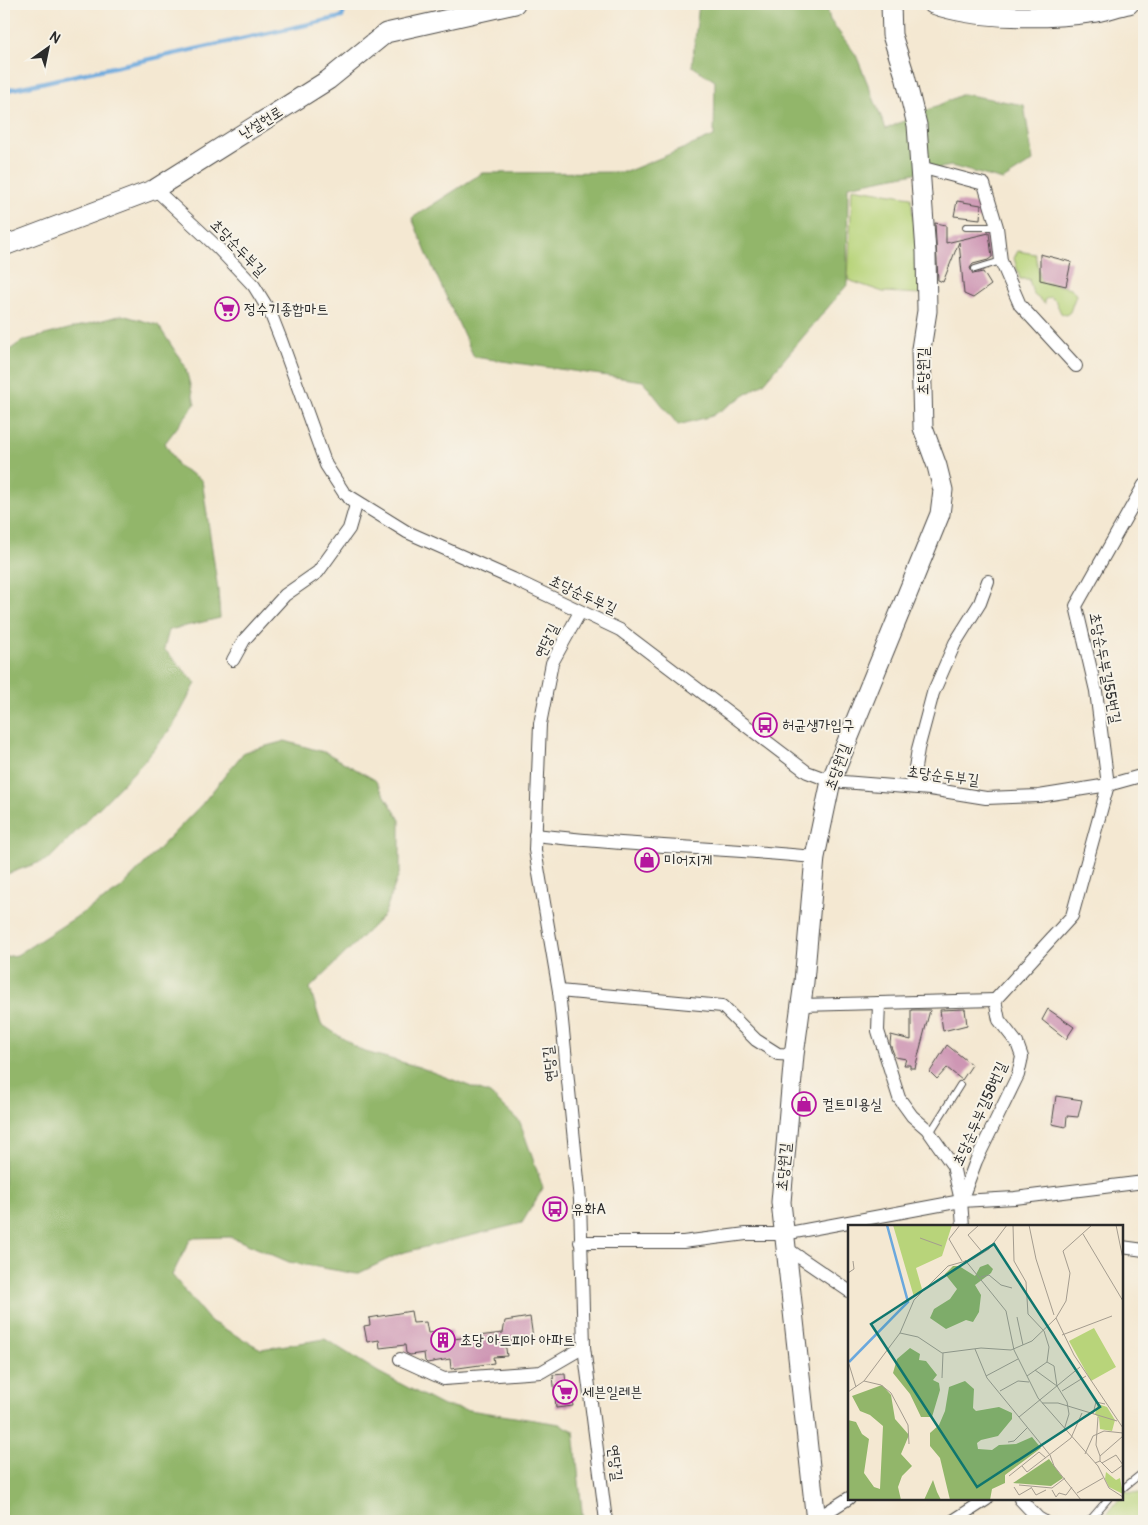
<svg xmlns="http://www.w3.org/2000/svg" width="1148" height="1525" viewBox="0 0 1148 1525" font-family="Pangolin,'Poor Story',sans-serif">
	<rect width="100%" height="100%" fill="#f7f3e8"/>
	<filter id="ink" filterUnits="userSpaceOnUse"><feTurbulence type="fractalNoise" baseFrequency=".02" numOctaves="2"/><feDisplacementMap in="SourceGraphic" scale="10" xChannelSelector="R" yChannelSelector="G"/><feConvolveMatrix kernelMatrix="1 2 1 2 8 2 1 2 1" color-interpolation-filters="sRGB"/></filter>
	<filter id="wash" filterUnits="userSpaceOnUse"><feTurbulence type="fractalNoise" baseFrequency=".0096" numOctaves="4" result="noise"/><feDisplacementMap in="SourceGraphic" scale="20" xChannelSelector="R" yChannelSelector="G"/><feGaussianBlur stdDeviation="1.12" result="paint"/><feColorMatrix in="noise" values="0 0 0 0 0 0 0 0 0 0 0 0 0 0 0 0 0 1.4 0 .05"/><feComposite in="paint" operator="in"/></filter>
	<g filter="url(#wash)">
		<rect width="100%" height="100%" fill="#f4e8d2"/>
		<g fill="#b8d47a" stroke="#728052">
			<path d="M852 188 911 197 921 294 883 292 848 280Z"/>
			<path d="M1018 251 1035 254 1041 282 1071 288 1076 295 1070 312 1066 315 1061 313 1055 300 1050 297 1044 300 1045 304 1033 294 1029 279H1020L1014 258Z"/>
			<path d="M1124 1491 1144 1494V1521H1102L1119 1499H1122V1494Z"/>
		</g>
		<g fill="#92b66a" stroke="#5e704a">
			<path d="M699 4H826L830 20 856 55 886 129 963 94 1024 105 1033 161 1003 180 951 166 848 186 847 285 764 383 712 416 678 425 643 381 474 357 428 257 412 218 482 173 626 172 714 136 715 81 692 66Z"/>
			<path d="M122 315 158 325 185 366 195 404 165 443 178 466 202 480 218 590 220 618 169 630 164 649 196 683 173 726 139 767 49 859 7 874 4 873V354L22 341Z"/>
			<path d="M285 741 327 753 375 780 400 820V871L384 915 310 988 321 1024 362 1051 419 1067 490 1094 520 1122 543 1188 522 1223 401 1253 357 1274 289 1262 231 1237 191 1238 172 1275 210 1321 261 1349 325 1339 378 1372 443 1406 560 1424 574 1431 583 1521H4V957L17 955 120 889 202 804 244 752Z"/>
		</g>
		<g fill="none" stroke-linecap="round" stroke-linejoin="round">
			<path stroke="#6ba8dd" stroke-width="4.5" d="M4 91 342 17 346 4"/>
		</g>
		<g id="blocks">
			<g fill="#ce96b4">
				<path d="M957 201 981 205 980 219 954 216Z"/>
				<path d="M935 223 946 225V243L989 233 992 257 988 260 973 264 970 268 973 274 983 272 991 285 973 298 964 294 959 242 943 282 938 280Z"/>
				<path d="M1040 254 1071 262 1066 286 1040 280Z"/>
				<path d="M965 1009 967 1025 943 1031 940 1010Z"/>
				<path d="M1048 1009 1074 1027 1066 1039 1042 1020Z"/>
				<path d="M911 1010H930L915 1068H910V1065H904L906 1059 895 1057 890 1044 891 1035 911 1040Z"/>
				<path d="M947 1045 972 1065 962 1080 947 1068 937 1079 930 1072Z"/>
				<path d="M1056 1096 1082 1100 1078 1117 1067 1116 1066 1127 1052 1124Z"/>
				<path d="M411 1311 413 1323 426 1322 428 1333 452 1330 453 1339 503 1333 505 1321 530 1317 533 1338 505 1342 507 1356 493 1357 494 1363 451 1369 450 1359 427 1363 425 1361 424 1353 410 1355 406 1353 405 1345 380 1348 379 1340 367 1342 364 1326 370 1325 369 1318Z"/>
				<path d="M565 1374 566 1384H574L576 1400H572L573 1406 556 1408 553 1375Z"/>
			</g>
		</g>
	</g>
	<g filter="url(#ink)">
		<use href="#blocks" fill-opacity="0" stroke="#494744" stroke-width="1"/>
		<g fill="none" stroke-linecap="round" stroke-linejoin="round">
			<g stroke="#494744" stroke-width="8">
				<g id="lane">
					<path d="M966 227H997"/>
					<path d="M975 269 1001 261"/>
					<path d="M930 1133 960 1085"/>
					<path d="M1122 1489 1142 1473 1144 1475"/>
					<path d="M1089 1521 1108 1499"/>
				</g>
			</g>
			<g stroke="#494744" stroke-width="14">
				<g id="street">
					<path d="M920 167 984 184 997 227 1001 261 1020 305 1076 366"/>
					<path d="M155 189 218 248 254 286 270 312 281 340 326 465 344 493 407 532 513 579 620 630 807 772 831 781 930 789 986 798 1039 796 1108 785 1144 775"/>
					<path d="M580 612 552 663 540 724 535 850 559 991 580 1200 584 1347 606 1521"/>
					<path d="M233 660 244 640 285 595 318 572 349 529 356 505 349 498"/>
					<path d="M912 787 918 749 933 693 955 643 980 603 988 581"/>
					<path d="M535 835C628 846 722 848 815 857"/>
					<path d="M559 991 722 1006 756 1040 778 1054 794 1055"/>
					<path d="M879 1003 878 1031 899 1098 912 1116 927 1129 953 1166 961 1201"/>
					<path d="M801 1005 995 1000"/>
					<path d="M963 1226 961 1201 976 1161 1018 1075 1022 1057 1017 1043 999 1020 995 1000 1072 916 1108 785 1096 691 1076 606 1144 485"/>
					<path d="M580 1242H683L746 1234H784L961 1201 1015 1198 1144 1182"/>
					<path d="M1122 1247 1144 1250"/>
					<path d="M786 1248 849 1291"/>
					<path d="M400 1359 444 1379 541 1372 584 1347"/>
					<path d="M1020 1499 1038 1518 1043 1521"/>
					<path d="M816 1519 849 1498"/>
					<path d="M953 1521 987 1499"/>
				</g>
			</g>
			<g stroke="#494744" stroke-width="21">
				<g id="secondary">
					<path d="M933 4C976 20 1050 19 1096 12 1107 10 1118 6 1129 4"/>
					<path d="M4 246 155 189 328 80 386 33 515 4"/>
					<path d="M816 1521 781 1202 794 1055 804 982 815 857 831 781 940 514 943 490 937 466 923 428 921 349 927 311 926 252 917 125 905 76 892 35 891 4"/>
				</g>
			</g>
			<use href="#lane" stroke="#fff" stroke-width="6"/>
			<use href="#street" stroke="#fff" stroke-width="12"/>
			<use href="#secondary" stroke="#fff" stroke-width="19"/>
		</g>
	</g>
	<defs>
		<g id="supermarket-ring" transform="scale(1.25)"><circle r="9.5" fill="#f7f3e8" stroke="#b5179e" stroke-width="1.5"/><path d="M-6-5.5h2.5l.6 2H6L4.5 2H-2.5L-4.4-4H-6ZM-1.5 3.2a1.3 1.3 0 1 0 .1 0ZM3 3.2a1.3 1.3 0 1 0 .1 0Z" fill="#b5179e"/></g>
		<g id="bus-ring" transform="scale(1.25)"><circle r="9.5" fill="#f7f3e8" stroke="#b5179e" stroke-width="1.5"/><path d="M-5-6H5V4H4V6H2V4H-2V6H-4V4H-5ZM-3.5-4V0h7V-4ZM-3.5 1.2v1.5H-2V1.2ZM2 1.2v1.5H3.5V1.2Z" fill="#b5179e"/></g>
		<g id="shop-ring" transform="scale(1.25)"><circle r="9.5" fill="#f7f3e8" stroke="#b5179e" stroke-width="1.5"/><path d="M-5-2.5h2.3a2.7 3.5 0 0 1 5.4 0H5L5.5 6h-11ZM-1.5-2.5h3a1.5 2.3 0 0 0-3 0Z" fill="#b5179e"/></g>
		<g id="building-ring" transform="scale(1.25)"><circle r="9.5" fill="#f7f3e8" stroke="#b5179e" stroke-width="1.5"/><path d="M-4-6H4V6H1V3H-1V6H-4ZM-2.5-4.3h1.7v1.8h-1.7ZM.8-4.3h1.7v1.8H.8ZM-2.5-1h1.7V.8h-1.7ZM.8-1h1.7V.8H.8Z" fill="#b5179e"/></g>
	</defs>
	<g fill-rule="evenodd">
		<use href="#supermarket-ring" x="227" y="309"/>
		<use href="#bus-ring" x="765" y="725"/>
		<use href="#shop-ring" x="647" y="860"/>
		<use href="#shop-ring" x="804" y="1104"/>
		<use href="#bus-ring" x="555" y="1209"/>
		<use href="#building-ring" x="443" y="1340"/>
		<use href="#supermarket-ring" x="565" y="1392"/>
	</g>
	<g text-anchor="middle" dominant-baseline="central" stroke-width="4" stroke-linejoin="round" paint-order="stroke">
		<g font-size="15" fill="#2b2b2b" stroke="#f7f3e8">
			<text transform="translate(261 123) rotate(-32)">난설헌로</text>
			<text transform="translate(238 248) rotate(46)">초당순두부길</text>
			<text transform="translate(923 371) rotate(-90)">초당원길</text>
			<text transform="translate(583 595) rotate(25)">초당순두부길</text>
			<text transform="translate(547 641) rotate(-65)">연당길</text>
			<text transform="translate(1105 668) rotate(79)">초당순두부길55번길</text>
			<text transform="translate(838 767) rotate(-70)">초당원길</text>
			<text transform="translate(943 776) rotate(7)">초당순두부길</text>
			<text transform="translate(550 1064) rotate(-96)">연당길</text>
			<text transform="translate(980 1114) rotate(-66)">초당순두부길58번길</text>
			<text transform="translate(784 1167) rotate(-85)">초당원길</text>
			<text transform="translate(615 1463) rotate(83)">연당길</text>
		</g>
		<g font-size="15" fill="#2b2b2b" stroke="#f7f3e8" text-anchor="start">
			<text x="244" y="309">정수기종합마트</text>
			<text x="782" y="725">허균생가입구</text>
			<text x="664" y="860">미어지게</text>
			<text x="822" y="1104">컬트미용실</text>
			<text x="572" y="1209">유화A</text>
			<text x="460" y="1340">초당 아트피아 아파트</text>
			<text x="582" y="1392">세븐일레븐</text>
		</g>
	</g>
	<g transform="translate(848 1225)">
		<rect width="275" height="275" fill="#f4e8d2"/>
		<path d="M45 0H104L94 31 68 43 74 64 66 72ZM246 103 268 142 243 156 221 116ZM250 179 259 182 267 195 264 206 252 204 251 193 247 189ZM258 247 268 255 272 253 275 269 261 262 257 254Z" fill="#b8d47a"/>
		<path d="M140 39 145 44 143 48 127 60 133 70 131 87 125 97 118 95 98 104 82 93 86 84 102 74 109 64 97 49 105 41H111L127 51 132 42ZM62 123 72 129 71 135 78 136 89 150 85 155 91 158 92 165 84 192H73L62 169 45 148 49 134ZM117 156 126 164 125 183 128 186 151 182 164 188V194L150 211 133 215 129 218 130 224 144 225 151 220 168 219 184 212 193 223 157 250V258L144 264 142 275H102L92 233 82 221V208L91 200 97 186 101 162ZM34 160 43 170 47 194 61 210 53 229 64 241 54 251 50 262 53 275H0V195L8 197 14 209 21 214 16 248 26 262 32 264 35 201 22 190 12 186 4 171ZM201 234 215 253 203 261 165 258ZM85 255 89 267 93 275H76Z" fill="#92b66a"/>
		<path fill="none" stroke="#6ba8dd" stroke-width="2.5" d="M1 137 60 77 39 0"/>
		<path fill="none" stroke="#a49c8f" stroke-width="1" d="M112 0 101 14 114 36M131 0 120 10 135 28M165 0 166 36 178 57 180 89 196 106 201 122 199 137 206 141 209 161 219 177 221 189 216 205M181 0 188 34 206 90M268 0 275 34M235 9 275 76M72 13 94 21M117 35 158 86 166 125 190 173 250 241 261 263 275 272M0 48 6 44 5 36M133 52 141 50 153 60 164 63M169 92 175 120M208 93 226 130 275 203M52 108 70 112 94 128 133 123 163 125 184 116 208 93 218 76 222 48 215 26 244 0M214 110 264 91M127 124 139 153 202 230 206 241 233 275M0 136 8 162M187 145 209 161M138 151 170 134M179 151 199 137M94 153 95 128M16 156 33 160 43 168 60 200 61 219M152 166 170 156 181 157M214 166 238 151M0 167 16 156 52 108 66 75 100 41 125 34 141 24 159 0M194 178H210L269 196M245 189 248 177 257 179M171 192 232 142M250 192 248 220 252 231M160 217 166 216 179 203M237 229 245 211 256 206 275 208M252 236V231L275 211M247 238 252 236 264 248 275 240M254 238 268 230 275 240M174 241 179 247 223 213 234 188M161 251 191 227 198 233M171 260 204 263 217 253M166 262 171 270 183 263M183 262 188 270 198 265M204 265 208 272 211 268 218 270 224 262M229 268 255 253"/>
		<path fill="#0f766e" fill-opacity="0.15" stroke="#0f766e" stroke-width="2.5" d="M146 19 252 182 129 262 23 99Z"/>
		<rect width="275" height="275" fill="none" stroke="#2b2b2b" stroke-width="2.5"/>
	</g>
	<rect width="1148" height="1525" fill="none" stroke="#f7f3e8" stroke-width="20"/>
	<g transform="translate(48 48) rotate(33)" stroke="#f7f3e8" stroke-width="4" paint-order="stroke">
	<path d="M0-4L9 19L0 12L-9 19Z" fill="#2b2b2b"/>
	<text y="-8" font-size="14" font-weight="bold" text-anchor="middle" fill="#2b2b2b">N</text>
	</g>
</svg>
